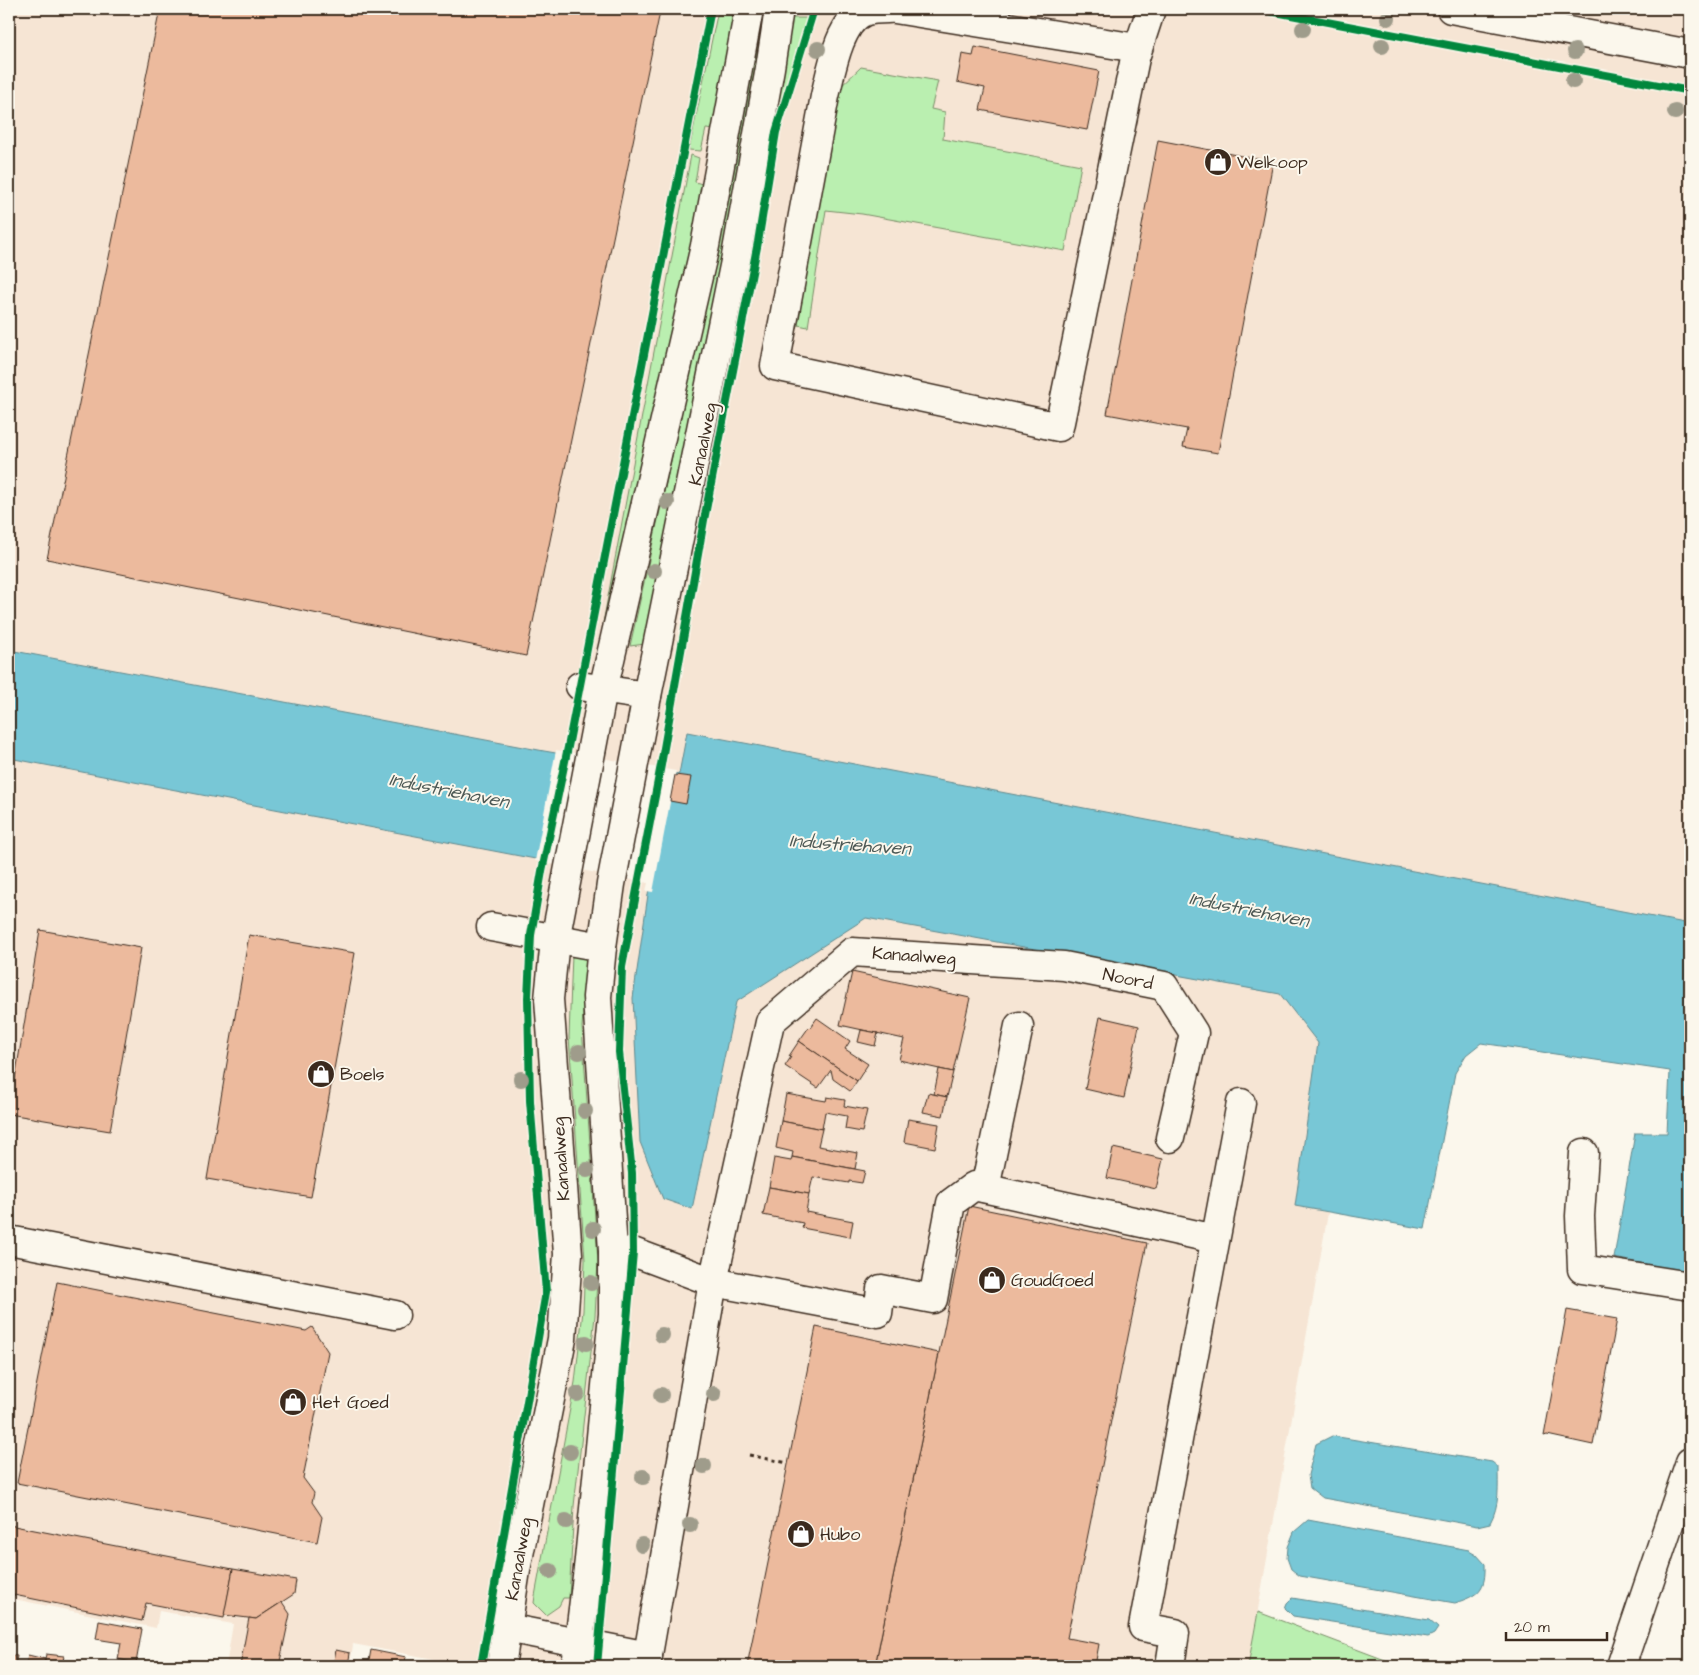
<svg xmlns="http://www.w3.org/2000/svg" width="1699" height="1675" viewBox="0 0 1699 1675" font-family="'Architects Daughter',sans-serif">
	<rect width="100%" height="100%" fill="#fbf7ec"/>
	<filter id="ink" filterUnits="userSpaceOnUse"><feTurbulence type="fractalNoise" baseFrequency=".02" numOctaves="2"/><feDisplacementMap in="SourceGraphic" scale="10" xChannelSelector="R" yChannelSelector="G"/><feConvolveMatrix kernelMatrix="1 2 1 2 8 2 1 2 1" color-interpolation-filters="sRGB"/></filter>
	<g filter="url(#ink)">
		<path fill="#f6e5d4" d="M9 9H1690V968L1382 908 1248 1666H472L353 1644 350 1666H226L233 1624 159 1611 156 1628 9 1598Z"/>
		<g fill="#baefb0" stroke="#7a8c67">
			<path d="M717 15H739L716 130 706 129 701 151 689 150Z"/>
			<path d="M760 15 773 16 710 325 692 400 645 644 630 646 699 334Z"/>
			<path d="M791 18H807L774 130 771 129Z"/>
			<path d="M861 67 938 81 931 109 945 112 943 139 1081 165 1065 251 862 214 826 210 808 327 793 324 835 92Z"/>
			<path d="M691 155 699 158 695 182 706 185 629 521 603 623Z"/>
			<path d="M572 954 587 957 582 1027 598 1262 595 1316 574 1506 569 1598H563L559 1606 546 1615 534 1603 535 1596 575 1382 583 1311 585 1260 569 1037Z"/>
			<path d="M1258 1612 1401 1666H1248Z"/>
		</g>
		<g fill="#78c7d6" stroke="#60888c">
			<path d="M9 650 544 751 679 774 687 732 1690 924V1238L1683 1271 1614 1258 1635 1133H1667L1670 1071 1481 1043 1466 1055 1455 1073 1425 1229 1295 1206 1318 1043 1280 994 866 918 736 1002 692 1209 663 1199 640 1142 633 998 650 881 9 758Z"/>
			<path d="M1332 1436 1492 1462 1498 1467C1498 1487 1500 1505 1490 1523L1477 1526 1323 1498 1310 1488 1308 1475 1316 1444Z"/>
			<path d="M1308 1520 1469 1550 1476 1554 1485 1564C1486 1590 1479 1595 1455 1603L1300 1576 1291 1569 1287 1558 1288 1547 1294 1532Z"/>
			<path d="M1292 1598 1429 1620 1438 1628 1434 1634 1428 1637 1293 1616 1285 1608 1287 1603Z"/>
		</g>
		<path fill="#fbf7ec" d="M556 750 676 771 653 892 646 891 648 883 535 861Z"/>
		<g fill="#ecba9d" stroke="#3b2a1e">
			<path d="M160 9H646L660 12 526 656 47 559Z"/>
			<path d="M975 47 1099 71 1087 130 980 110 985 88 957 82 962 54 973 56Z"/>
			<path d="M1158 140 1273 162 1218 453 1183 447 1187 429 1107 414Z"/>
			<path d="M675 775 691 777 686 804 670 801Z"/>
			<path d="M40 930 141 948 110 1131 9 1114Z"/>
			<path d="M249 935 355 953 311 1197 207 1179Z"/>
			<path d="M852 972 970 998 953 1072 899 1060 904 1039 840 1025Z"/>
			<path d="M1100 1017 1139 1026 1124 1098 1085 1089Z"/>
			<path d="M817 1018 850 1041 845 1049 868 1064 857 1081 799 1041 809 1027 810 1028Z"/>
			<path d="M861 1030 878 1033 875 1046 858 1042Z"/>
			<path d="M799 1041 857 1081 850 1091 833 1079 831 1070 818 1088 785 1066 791 1057 789 1056Z"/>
			<path d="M939 1069 953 1072 947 1097 934 1094Z"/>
			<path d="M928 1093 947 1097 943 1116 923 1112Z"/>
			<path d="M786 1094 826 1101 827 1097 845 1100 844 1106 867 1110 862 1132 845 1129 847 1116 825 1112 822 1129 781 1121Z"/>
			<path d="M908 1119 939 1124 935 1148 904 1142Z"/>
			<path d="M781 1121 822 1129 818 1146 858 1153 855 1169 792 1157 793 1152 776 1148Z"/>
			<path d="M1113 1148 1163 1159 1156 1189 1107 1178Z"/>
			<path d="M792 1157 865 1171 862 1183 849 1181V1183L813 1177 809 1194 769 1187 774 1158 791 1161Z"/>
			<path d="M769 1187 809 1194 806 1212 853 1221 850 1237 802 1228 803 1223 763 1215Z"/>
			<path d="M969 1206 1147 1243 1067 1638 1099 1644 1095 1666H875Z"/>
			<path d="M57 1282 306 1331 312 1327 328 1352 303 1478 314 1493 312 1502 322 1517 317 1542 17 1483Z"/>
			<path d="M1567 1310 1617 1319 1593 1445 1547 1435 1544 1436Z"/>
			<path d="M816 1327 939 1353 875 1666H747Z"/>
			<path d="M9 1525 233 1569 224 1618 146 1603 142 1621 9 1594Z"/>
			<path d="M233 1569 296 1580 294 1594 256 1619 224 1615Z"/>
			<path d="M282 1602 290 1614 279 1666H240L249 1618 256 1619Z"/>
			<path d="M99 1621 142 1629 136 1663 118 1659 121 1643 96 1639Z"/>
			<path d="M336 1650 350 1653 348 1666H333Z"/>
			<path d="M371 1650 406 1657 404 1666H368Z"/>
			<path d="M46 1654 64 1656 62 1666H44Z"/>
			<path d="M9 1655 17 1656 15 1666H9Z"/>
			<path d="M28 1655 45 1659 44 1666H26Z"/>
		</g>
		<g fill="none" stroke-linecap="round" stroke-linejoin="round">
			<g stroke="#3b2a1e" stroke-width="31">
				<g id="minor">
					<path d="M888 9C880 9 871 9 864 12 839 22 831 72 825 96L775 366 1059 427 1135 58 1151 9"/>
					<path d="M895 9 1137 48"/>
					<path d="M1451 9 1690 54"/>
					<path d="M580 686 647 696"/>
					<path d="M491 927 602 947"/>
					<path d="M1584 1153 1580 1216 1582 1269 1690 1286"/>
					<path d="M985 1188 1019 1026"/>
					<path d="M9 1240 395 1315"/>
					<path d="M613 1251 633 1252 713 1282 878 1313 881 1289 933 1299 951 1203 974 1186 1215 1239"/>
					<path d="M507 1628 648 1656"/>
					<path d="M501 1666 516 1570 562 1339 568 1254 549 999 555 940 603 690 705 246 749 9"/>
					<path d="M576 1666 589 1560 613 1314V1251L597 997 602 947 611 884 647 696 736 256 770 68 779 9"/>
					<path d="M646 1666 713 1282 770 1022 852 952 1064 966 1164 986 1194 1033 1170 1138"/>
					<path d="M1170 1666 1175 1633 1143 1627 1241 1103"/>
					<path d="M1621 1666 1690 1462"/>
				</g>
			</g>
			<path stroke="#3b2a1e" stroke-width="3" stroke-dasharray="4 4" stroke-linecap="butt" d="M749 1455 788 1463"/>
			<use href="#minor" stroke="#fbf7ec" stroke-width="28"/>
			<g stroke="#fbf7ec" stroke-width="11">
				<g id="cycleway">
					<path d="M1259 9 1690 91"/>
					<path d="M481 1666 546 1292 530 1101 528 998 531 935 542 871 568 747 711 9"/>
					<path d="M597 1666 633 1252 632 1173 619 1052 622 967 661 765 704 520 758 242 776 132 814 9"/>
				</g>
			</g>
			<use href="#cycleway" stroke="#00873e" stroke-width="8"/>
		</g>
		<g fill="#9f9c8b">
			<circle cx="1388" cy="18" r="8"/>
			<circle cx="1303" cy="29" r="8"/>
			<circle cx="1382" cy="46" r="8"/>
			<circle cx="818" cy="49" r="8"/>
			<circle cx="1575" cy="51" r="8"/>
			<circle cx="1573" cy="81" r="8"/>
			<circle cx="1675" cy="112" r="8"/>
			<circle cx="667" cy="502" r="8"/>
			<circle cx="654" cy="571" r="8"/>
			<circle cx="579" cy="1052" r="8"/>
			<circle cx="521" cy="1079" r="8"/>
			<circle cx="585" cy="1111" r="8"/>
			<circle cx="587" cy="1170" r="8"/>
			<circle cx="593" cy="1229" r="8"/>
			<circle cx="591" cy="1283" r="8"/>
			<circle cx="662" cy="1335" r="8"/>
			<circle cx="586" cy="1343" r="8"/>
			<circle cx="577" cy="1394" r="8"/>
			<circle cx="714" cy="1394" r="8"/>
			<circle cx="661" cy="1395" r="8"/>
			<circle cx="570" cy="1452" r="8"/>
			<circle cx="704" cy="1466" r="8"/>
			<circle cx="643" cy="1477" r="8"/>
			<circle cx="566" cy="1521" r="8"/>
			<circle cx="690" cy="1525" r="8"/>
			<circle cx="642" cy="1545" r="8"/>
			<circle cx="550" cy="1571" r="8"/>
		</g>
	</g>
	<defs>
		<g id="shop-disc" transform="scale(1.4375)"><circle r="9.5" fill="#3b2a1e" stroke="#fbf7ec"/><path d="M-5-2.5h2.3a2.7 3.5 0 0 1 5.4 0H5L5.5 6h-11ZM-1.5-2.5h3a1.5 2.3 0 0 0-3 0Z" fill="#fff"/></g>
	</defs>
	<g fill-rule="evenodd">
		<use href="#shop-disc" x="1218" y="162"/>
		<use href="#shop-disc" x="321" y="1074"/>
		<use href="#shop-disc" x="992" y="1280"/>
		<use href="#shop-disc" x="293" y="1402"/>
		<use href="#shop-disc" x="801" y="1534"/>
	</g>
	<g text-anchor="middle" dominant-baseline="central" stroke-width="4" stroke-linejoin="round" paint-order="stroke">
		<g font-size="18" fill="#3b2a1e" stroke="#fbf7ec" text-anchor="start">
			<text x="1237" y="162">Welkoop</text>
			<text x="340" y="1074">Boels</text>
			<text x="1011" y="1280">GoudGoed</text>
			<text x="312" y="1402">Het Goed</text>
			<text x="820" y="1534">Hubo</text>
		</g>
		<g font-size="18" fill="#3b2a1e" stroke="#fbf7ec">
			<text transform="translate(703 444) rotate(-79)">Kanaalweg</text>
			<text transform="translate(914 956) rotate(4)">Kanaalweg</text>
			<text transform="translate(1128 979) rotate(11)">Noord</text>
			<text transform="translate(561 1159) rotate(-94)">Kanaalweg</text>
			<text transform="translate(519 1559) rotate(-80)">Kanaalweg</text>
		</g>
		<g font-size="19" font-style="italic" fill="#4d5955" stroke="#fbf7ec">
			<text transform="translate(449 791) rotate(11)">Industriehaven</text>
			<text transform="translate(850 845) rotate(4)">Industriehaven</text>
			<text transform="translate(1249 910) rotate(11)">Industriehaven</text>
		</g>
	</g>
	<rect width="1699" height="1675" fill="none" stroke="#fbf7ec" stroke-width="30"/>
	<rect x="15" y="15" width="1669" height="1645" fill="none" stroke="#3b2a1e" stroke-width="2" filter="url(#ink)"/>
	<path d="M1506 1632v8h101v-8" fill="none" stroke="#3b2a1e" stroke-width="2.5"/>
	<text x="1514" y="1632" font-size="15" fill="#3b2a1e" stroke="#fbf7ec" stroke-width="4" paint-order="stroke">20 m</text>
</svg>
